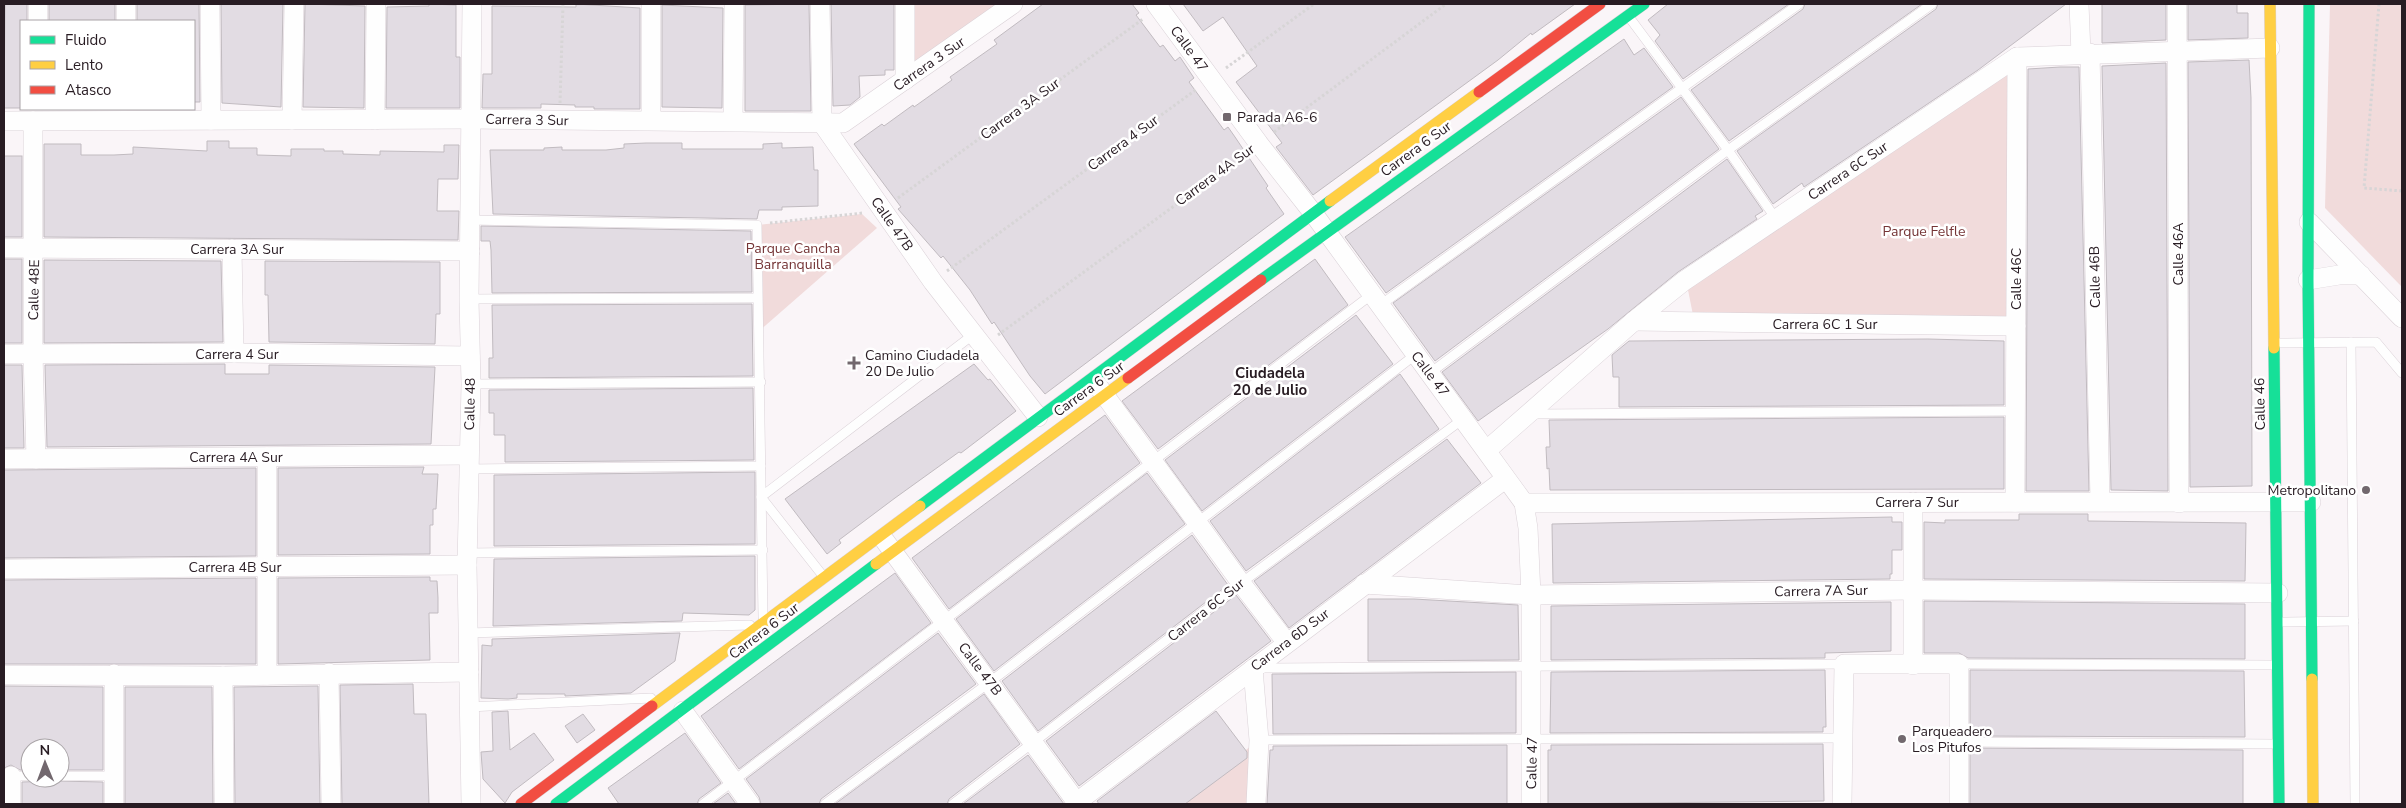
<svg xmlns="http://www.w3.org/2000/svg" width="2406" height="808" viewBox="0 0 2406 808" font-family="'Nunito Sans',sans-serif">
	<rect width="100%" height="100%" fill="#faf5f8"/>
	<g fill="#f1dbdb">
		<path d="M905 4H1005L905 76Z"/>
		<path d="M2330 4H2402V287L2325 208Z"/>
		<path d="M2014 61V320H1694L1687 285Z"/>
		<path d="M862 214 877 228 758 332V225Z"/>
		<path d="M1257 741 1258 804H1180Z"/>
	</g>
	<g fill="#e2dce3" stroke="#c1bbc0">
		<path d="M5 4H27V21H21V108H4Z"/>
		<rect x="49" y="4" width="66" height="17"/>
		<path d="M137 4H199L200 102H194V21H137Z"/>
		<path d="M221 4H283L281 107 222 103Z"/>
		<path d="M305 4 365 6 364 108 303 107Z"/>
		<path d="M429 4 456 5V57H460V108H386L387 7 429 6Z"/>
		<path d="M576 4 640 8V109H594V107H575V105L541 104V108H482L483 74H492V6L576 7Z"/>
		<path d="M809 4 811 111H745V5Z"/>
		<path d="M831 4H894V70H885V75L859 76 860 97 850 105 833 106Z"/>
		<path d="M1043 4H1132L1139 13 1136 15 1160 47 1163 45 1175 61 1180 57 1194 78 1189 82 1224 130 1228 127 1235 137 1268 186 1266 188 1284 214 1045 394 1030 376 994 322 992 324 970 290 943 256 941 258 898 209 901 207 854 144 882 124 884 126 913 105 914 107 952 80 950 77 997 44 994 40Z"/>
		<path d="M1183 4H1575L1532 35 1531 33 1498 60 1313 195 1276 147 1282 143 1236 82 1257 66 1223 17 1203 31Z"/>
		<path d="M1668 4H1789L1683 79 1655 41 1660 35 1648 20Z"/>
		<path d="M1805 4H1922L1729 141 1691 90 1803 9Z"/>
		<path d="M1938 4H2066L1978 70 1804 187 1802 183 1773 204 1737 151 1936 9Z"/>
		<path d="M2102 4H2166V40L2102 43Z"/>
		<path d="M2188 4H2237V13H2248V38L2188 40Z"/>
		<path d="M662 5 723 8 722 108 662 107Z"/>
		<path d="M1624 39 1634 55 1644 48 1673 87 1386 293 1345 237Z"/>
		<path d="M2249 60 2251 98 2252 486 2190 487 2188 62Z"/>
		<path d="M2166 63 2168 491 2111 490 2102 66Z"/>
		<path d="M2060 67H2079L2089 491H2026L2028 69Z"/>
		<path d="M1681 97 1719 149 1435 361 1393 303Z"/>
		<path d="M207 141H229V148H257V155L291 156V149H324V151H343V154L380 155V151L444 152V145H459L458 179H438L437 211H459L458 240 44 237V144H81V155H114L133 154V147L207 151Z"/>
		<path d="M646 143H682V149H763V144L782 143V148L813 147 814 170H818V206L782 207V210H759L757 219 493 214 490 150H544V148L562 147V150H606L624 148V144Z"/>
		<rect x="4" y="156" width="18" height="81"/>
		<path d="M1727 159 1763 211 1755 216 1757 219 1678 272 1608 329 1478 421 1442 372Z"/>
		<path d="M481 226 751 231 752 292 492 293 491 250 490 241H481Z"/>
		<rect x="4" y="259" width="18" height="84"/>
		<path d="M1315 259 1348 305 1158 449 1122 401Z"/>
		<path d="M44 260 221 261 223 342 44 343Z"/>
		<path d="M265 261 440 262V314H436L435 344 269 342 268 295H265Z"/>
		<path d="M752 304 753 376 489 378V358H493L492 305Z"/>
		<path d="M1356 315 1393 364 1202 511 1165 460Z"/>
		<path d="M1928 339 2004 341V405L1619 407V377H1613L1612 355 1629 341Z"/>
		<path d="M225 364V374H269V365L435 367 431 444 47 447 45 365Z"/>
		<path d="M974 364 988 380 990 379 1016 411 961 453 959 452 895 498 839 540 841 543 827 554 785 499Z"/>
		<path d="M4 365H22L24 448H4Z"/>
		<path d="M1400 374 1439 429 1246 571 1210 521Z"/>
		<path d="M753 388 754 460 505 462V435H494V413H489V390Z"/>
		<path d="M1105 415 1140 463 949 609 912 558Z"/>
		<path d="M2004 417V489L1550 490 1549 468 1547 469 1546 447H1550L1549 420Z"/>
		<path d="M1447 439 1481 483 1289 628 1254 581Z"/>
		<path d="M424 467 422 474H438L436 509H433V525H430V554L278 555V468Z"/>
		<path d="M256 468V556L4 558V470Z"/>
		<path d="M755 472V544L494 546V475Z"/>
		<path d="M1147 473 1185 524 994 671 956 619Z"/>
		<path d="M2019 514H2088V521L2246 523 2245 581 1924 579V522L1945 523V520H2019Z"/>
		<path d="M1892 517V522H1902V550H1892V574H1890V579L1553 583 1552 524Z"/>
		<path d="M1192 535 1228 585 1038 731 1002 681Z"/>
		<path d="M755 556V610L749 615 683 613 682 621 493 626 494 559Z"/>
		<path d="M895 573 931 623 739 769 701 716Z"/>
		<path d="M430 577V581H437L438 598V613H429L430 660 278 664V578Z"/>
		<path d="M256 578V664H4V580Z"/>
		<path d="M1236 595 1271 641 1079 786 1046 741Z"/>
		<path d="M1368 599H1414L1518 605 1519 660 1368 661Z"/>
		<path d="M1924 601 2245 604V659L1968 658 1959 653H1924Z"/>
		<path d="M1891 602V651L1825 653V658L1551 660V606Z"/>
		<path d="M680 633 675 661 631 693 565 696V694H517V698L508 699 481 698 482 645 492 646V639Z"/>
		<path d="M938 633 976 684 821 799 819 804H761L759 797 746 779Z"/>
		<path d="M1825 670 1826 727H1823V732L1550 733 1551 672Z"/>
		<path d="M1970 670 2244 671 2245 737 1970 736Z"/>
		<path d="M1516 672V733L1273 734 1272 674Z"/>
		<path d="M413 684 414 714H426L429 804H342L340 685Z"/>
		<path d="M4 686 103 687V770H60V748H30V770H20L11 765 4 768Z"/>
		<path d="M318 686 320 804H235L234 687Z"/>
		<path d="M125 687H212L213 804H125Z"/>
		<path d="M984 694 1020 744 949 799 947 804H835Z"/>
		<path d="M508 711 510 750 534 733 554 760 512 792 505 803 483 779 481 752 493 751 492 712Z"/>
		<path d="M1216 711 1247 752V758L1185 804H1099L1097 801Z"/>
		<path d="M583 714 595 730 577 743 565 726Z"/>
		<path d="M685 733 721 783 699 799 697 804H619L608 788Z"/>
		<path d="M1823 744 1824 801 1548 804V750H1551V745Z"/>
		<path d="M1507 745V804H1267L1270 750H1273V746Z"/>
		<path d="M1970 748 2243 750V804H1970Z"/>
		<path d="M1028 755 1064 804H963Z"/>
		<path d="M57 781 103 782V804H22V782Z"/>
		<path d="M728 793 736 804H713Z"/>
	</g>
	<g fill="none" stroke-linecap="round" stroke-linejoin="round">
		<g stroke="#dad1d7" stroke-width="10">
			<g id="lane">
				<path d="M1629 17 1728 150 1776 219"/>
				<path d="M469 220 757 225 763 617"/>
				<path d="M469 299 757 298"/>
				<path d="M1379 306 1799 4"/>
				<path d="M2351 342 2355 804"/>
				<path d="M2277 343 2376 342 2402 373"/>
				<path d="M1430 373 1728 150 1932 4"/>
				<path d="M471 384 761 382"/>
				<path d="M1531 414 2015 411"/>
				<path d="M468 469 761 466"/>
				<path d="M467 553 763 550"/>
				<path d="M823 576 761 497 974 334"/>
				<path d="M2280 622 2354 621"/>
				<path d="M468 633 750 625"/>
				<path d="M1959 664 2274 665"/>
				<path d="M1259 668 1844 664"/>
				<path d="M469 707 651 698"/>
				<path d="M1259 740 1843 738"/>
				<path d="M1959 742 2276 744"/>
				<path d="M9 776H30"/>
				<path d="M60 776H114"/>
				<path d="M703 804 1371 295"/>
				<path d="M825 804 990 682 1415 355"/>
				<path d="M953 804 1241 583 1463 419"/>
			</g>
		</g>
		<g stroke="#dad1d7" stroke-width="20">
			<g id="street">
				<path d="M38 4V21"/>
				<path d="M126 4V21"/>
				<path d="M210 4 211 120"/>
				<path d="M820 4 822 123 933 282 1038 417"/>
				<path d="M905 4V80"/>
				<path d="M1156 4 1259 144 1313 213 1524 503 1528 528 1531 595V804"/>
				<path d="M2079 4 2081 54"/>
				<path d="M2177 4 2179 503"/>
				<path d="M2090 53 2100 501"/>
				<path d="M292 120 294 4"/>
				<path d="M375 120 376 4"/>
				<path d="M651 120V4"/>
				<path d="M4 121 472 119 843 123 1013 4"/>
				<path d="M33 121V354L36 459"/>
				<path d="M733 121 734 4"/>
				<path d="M2309 222 2402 318"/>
				<path d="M4 248 470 251"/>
				<path d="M232 249 234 353"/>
				<path d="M2308 280 2339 275H2361"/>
				<path d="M1634 321 2016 326"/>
				<path d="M4 354 234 353 470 356"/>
				<path d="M1098 386 1241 583 1287 643"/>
				<path d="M1487 450 1634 321 1684 281 2017 57 2270 48"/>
				<path d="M4 459 468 455"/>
				<path d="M2015 502 2017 57"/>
				<path d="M1524 503 2311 502"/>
				<path d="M885 541 1078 804"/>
				<path d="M4 569 467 565"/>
				<path d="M1364 584 1531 595 1913 590 2278 593"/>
				<path d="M1913 665V502"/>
				<path d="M1253 669 1259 740 1256 804"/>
				<path d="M329 673 331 804"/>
				<path d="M114 674V804"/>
				<path d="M4 675 223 676 469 672"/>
				<path d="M267 675V457"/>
				<path d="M223 676 224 804"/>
				<path d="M683 711 750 804"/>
				<path d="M1077 802 1505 479"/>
				<path d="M11 804V776"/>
				<path d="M471 804 467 565 471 384 469 299 472 4"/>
				<path d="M1842 804 1844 664H1959V804"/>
			</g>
		</g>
		<g stroke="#dad1d7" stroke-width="12">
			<g id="fast">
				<path d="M2309 4 2308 280 2312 679"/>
				<path d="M1261 280 1644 4"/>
				<path d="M2274 348 2279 804"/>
				<path d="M920 506 1330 201"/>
				<path d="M556 804 876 564"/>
			</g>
		</g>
		<g stroke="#dad1d7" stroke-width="12">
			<g id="slow">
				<path d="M2270 4 2274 348"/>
				<path d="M1330 201 1479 92"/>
				<path d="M876 564 1128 378"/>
				<path d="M2312 679 2313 804"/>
				<path d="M652 706 920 506"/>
			</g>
		</g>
		<g stroke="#dad1d7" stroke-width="12">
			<g id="jam">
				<path d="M1479 92 1600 4"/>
				<path d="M1128 378 1261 280"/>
				<path d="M521 804 652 706"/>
			</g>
		</g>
		<g stroke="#d7d5d6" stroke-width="3" stroke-dasharray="2.5 2.5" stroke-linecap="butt">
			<path d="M2379 4 2364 188 2402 191"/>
			<path d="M1226 68 1314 4"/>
			<path d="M560 103 563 4"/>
			<path d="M1274 132 1446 4"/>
			<path d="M898 198 1143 19"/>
			<path d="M770 223 863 213"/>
			<path d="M947 271 1197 89"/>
			<path d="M998 335 1245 154"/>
		</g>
		<use href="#lane" stroke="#fefefe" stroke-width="9"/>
		<use href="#street" stroke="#fefefe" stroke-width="19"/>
		<use href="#fast" stroke="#16e098" stroke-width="11"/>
		<use href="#slow" stroke="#ffcf43" stroke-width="11"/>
		<use href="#jam" stroke="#f24e42" stroke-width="11"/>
	</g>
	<g fill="#72686e" stroke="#fff" stroke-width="2">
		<rect x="1222" y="112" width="10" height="10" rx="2.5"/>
		<path d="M851.5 355.5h5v5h5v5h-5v5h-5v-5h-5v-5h5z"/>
		<circle cx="2366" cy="490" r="5"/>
		<circle cx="1902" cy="739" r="5"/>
	</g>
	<g text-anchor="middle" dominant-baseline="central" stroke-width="5" stroke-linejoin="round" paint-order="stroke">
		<g font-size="14" fill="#281c23" stroke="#fff">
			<text transform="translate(1189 49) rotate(54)">Calle 47</text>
			<text transform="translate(929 64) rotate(-35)">Carrera 3 Sur</text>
			<text transform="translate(1020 109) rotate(-36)">Carrera 3A Sur</text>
			<text transform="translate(527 120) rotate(1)">Carrera 3 Sur</text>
			<text transform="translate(1123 143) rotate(-36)">Carrera 4 Sur</text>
			<text transform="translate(1416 149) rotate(-36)">Carrera 6 Sur</text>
			<text transform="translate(1848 171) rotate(-34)">Carrera 6C Sur</text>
			<text transform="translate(1215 175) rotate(-36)">Carrera 4A Sur</text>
			<text transform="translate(892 224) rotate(55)">Calle 47B</text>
			<text x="237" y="249">Carrera 3A Sur</text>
			<text transform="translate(2178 254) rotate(-90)">Calle 46A</text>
			<text transform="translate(2095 277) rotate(-91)">Calle 46B</text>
			<text transform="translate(2016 279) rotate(-90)">Calle 46C</text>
			<text transform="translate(34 290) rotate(-89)">Calle 48E</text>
			<text x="1825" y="324">Carrera 6C 1 Sur</text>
			<text x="237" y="354">Carrera 4 Sur</text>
			<text transform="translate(1430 374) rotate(53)">Calle 47</text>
			<text transform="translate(1089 389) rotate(-36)">Carrera 6 Sur</text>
			<text transform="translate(470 404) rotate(-89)">Calle 48</text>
			<text transform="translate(2260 404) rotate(-91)">Calle 46</text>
			<text x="236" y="457">Carrera 4A Sur</text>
			<text x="1917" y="502">Carrera 7 Sur</text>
			<text x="235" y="567">Carrera 4B Sur</text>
			<text transform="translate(1821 591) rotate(-1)">Carrera 7A Sur</text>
			<text transform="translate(1206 610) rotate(-38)">Carrera 6C Sur</text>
			<text transform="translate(764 631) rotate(-37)">Carrera 6 Sur</text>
			<text transform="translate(1290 640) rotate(-37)">Carrera 6D Sur</text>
			<text transform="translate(980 669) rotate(53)">Calle 47B</text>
			<text transform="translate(1532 763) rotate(-89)">Calle 47</text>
		</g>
		<g font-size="14" fill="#281c23" stroke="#fff" text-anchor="start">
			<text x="1237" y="117">Parada A6-6</text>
			<text x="865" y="355">Camino Ciudadela<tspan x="865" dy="16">20 De Julio</tspan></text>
			<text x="2356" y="490" text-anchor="end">Metropolitano</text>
			<text x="1912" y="731">Parqueadero<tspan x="1912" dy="16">Los Pitufos</tspan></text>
		</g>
		<g font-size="14" fill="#753536" stroke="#fff">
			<text x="1924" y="231">Parque Felfle</text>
			<text x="793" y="248">Parque Cancha<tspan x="793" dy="16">Barranquilla</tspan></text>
		</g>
		<g font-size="15" font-weight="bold" fill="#281c23" stroke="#fff">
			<text x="1270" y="373">Ciudadela<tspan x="1270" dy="17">20 de Julio</tspan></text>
		</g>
	</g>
	<rect width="2406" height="808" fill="none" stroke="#281c23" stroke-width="10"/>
	<rect x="20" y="20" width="175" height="90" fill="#ffffff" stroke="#a9a4a7"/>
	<rect x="30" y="36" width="25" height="8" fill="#16e098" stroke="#a9a4a7"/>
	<text x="65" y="45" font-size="15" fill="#281c23">Fluido</text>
	<rect x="30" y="61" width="25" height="8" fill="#ffcf43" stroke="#a9a4a7"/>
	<text x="65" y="70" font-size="15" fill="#281c23">Lento</text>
	<rect x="30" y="86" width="25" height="8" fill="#f24e42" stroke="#a9a4a7"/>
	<text x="65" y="95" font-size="15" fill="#281c23">Atasco</text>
	<g transform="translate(45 763) rotate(359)"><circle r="24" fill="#ffffff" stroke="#a9a4a7"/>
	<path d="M0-4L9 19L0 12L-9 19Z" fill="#72686e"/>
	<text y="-8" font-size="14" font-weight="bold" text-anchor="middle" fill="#281c23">N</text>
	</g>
</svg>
